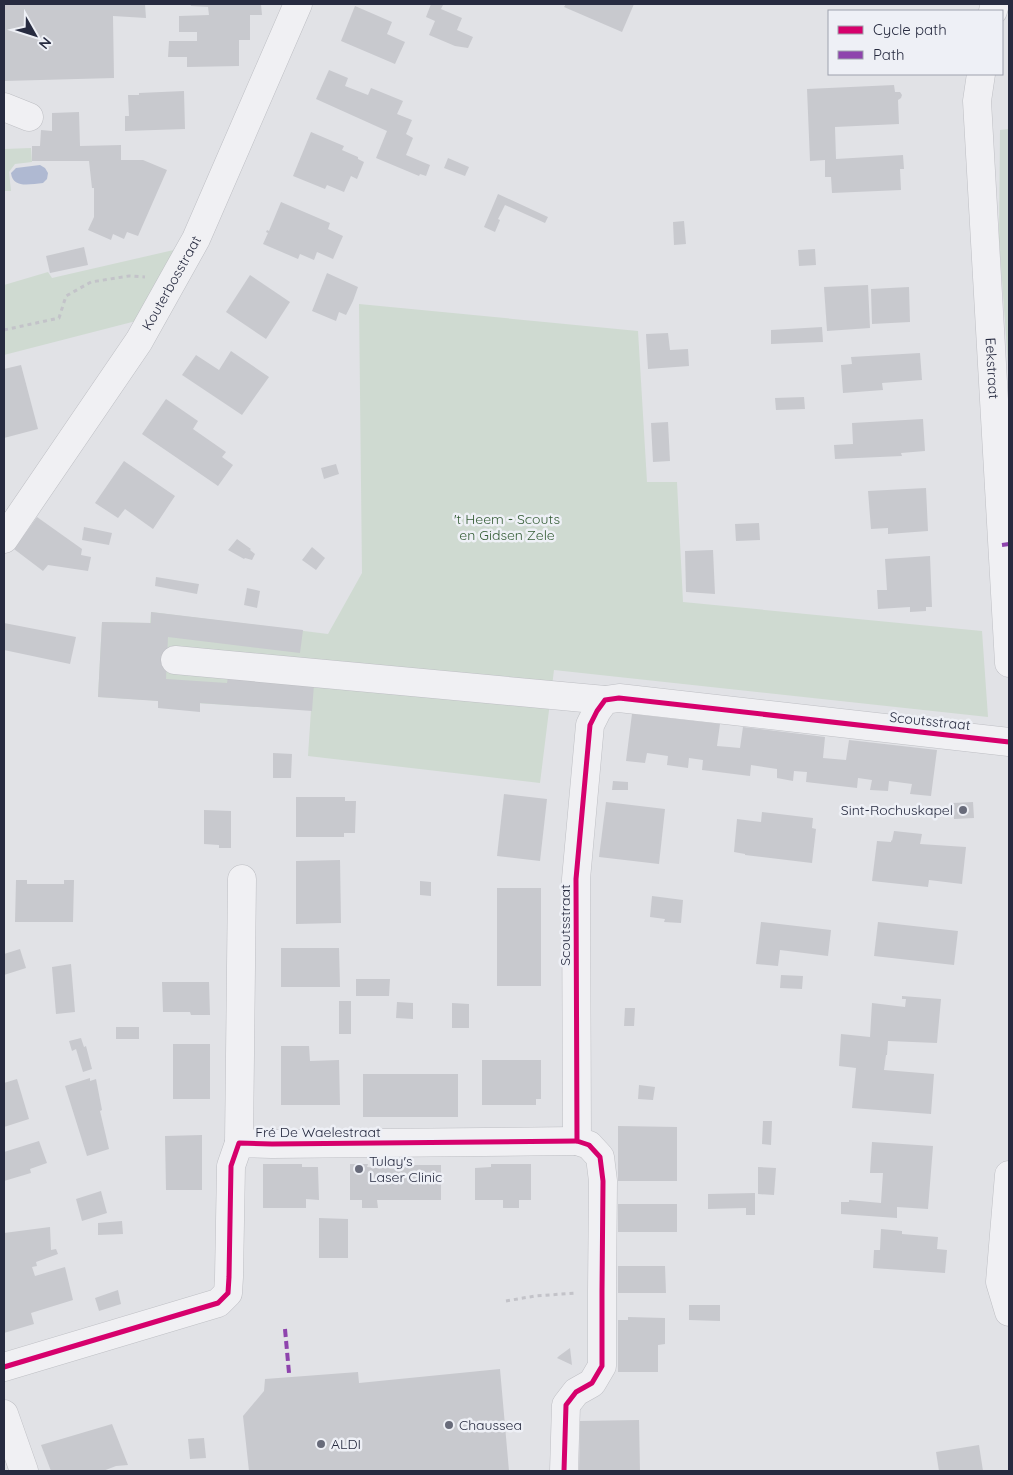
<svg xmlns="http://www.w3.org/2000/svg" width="1013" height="1475" viewBox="0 0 1013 1475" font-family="Quicksand,sans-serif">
	<rect width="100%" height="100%" fill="#e1e2e6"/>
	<g fill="#cfdad1">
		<path d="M1009 129V377L999 239 1000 130Z"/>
		<path d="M31 148 32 162 15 164 9 172 11 191H4V149Z"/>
		<path d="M178 249 136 321 4 355V285L48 272 52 278Z"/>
		<path d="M359 304 638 331 647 482H677L683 602 982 631 988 717 554 670 540 783 308 756 311 710 98 697 102 622 150 623 151 612 328 634 362 573Z"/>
	</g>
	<path fill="#afb9d2" d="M40 165 45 168 48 173 47 179 43 183C30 184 13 189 11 173L16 168Z"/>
	<g fill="#c8c9ce">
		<path d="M4 4H145L146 18 113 16 114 78 4 81Z"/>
		<path d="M190 4H261L262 15H250V40H239V66L187 67V57H168L169 41H197V32H179V16L209 15 208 7 191 6Z"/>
		<path d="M431 4 443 5 441 9 462 18 457 30 473 37 468 48 455 46 429 35 435 21 426 17Z"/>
		<path d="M566 4H634L622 32 564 7Z"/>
		<path d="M355 6 392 22 387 34 405 42 395 64 341 41Z"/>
		<path d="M329 70 348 78 345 86 368 95 371 88 403 101 397 114 412 120 406 134 413 138 406 155 430 165 426 176 420 174 419 176 376 158 387 131 316 99Z"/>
		<path d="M894 85 895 92H900L902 95 901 98 898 100 899 124 835 127 836 159 903 155 904 169H900L901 190 832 193 831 177H825V160L810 161 807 89Z"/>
		<path d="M184 91 185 129 125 131V116H129L128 95H139V93Z"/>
		<path d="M79 112 80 146 121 145V160H143L167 170 138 236 127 232 124 239 113 234 111 240 88 230 94 217V188H92L89 161H32V146H40L41 130 52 131V113Z"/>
		<path d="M311 132 344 146 342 150 358 157V159L364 162 357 179 351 176 344 192 327 185 325 189 293 176Z"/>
		<path d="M448 158 469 167 465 176 444 168Z"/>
		<path d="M498 194 548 217 545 223 505 205 498 219 500 220 495 232 484 227Z"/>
		<path d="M281 202 330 223 328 229 343 236 333 259 317 252 314 260 300 254 298 259 263 244 268 233 266 232 267 230 269 231Z"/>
		<path d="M684 221 686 244 674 245 673 222Z"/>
		<path d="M84 247 88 265 50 273 46 256Z"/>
		<path d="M815 249 816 265 799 266 798 250Z"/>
		<path d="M327 273 358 287 353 301 346 315 339 312 336 321 312 311Z"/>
		<path d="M250 275 290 302 266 339 226 312Z"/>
		<path d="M868 285 870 328 827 331 824 287Z"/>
		<path d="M909 287 910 322 872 324 871 289Z"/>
		<path d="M822 327 823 342 771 344V330Z"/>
		<path d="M668 333 670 350 688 349 689 366 648 369 646 334Z"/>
		<path d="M231 351 269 377 242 415 182 375 196 355 219 370Z"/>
		<path d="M920 353 922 380 882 383 883 390 843 393 841 365 852 364 851 357Z"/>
		<path d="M21 365 38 429 4 438V369Z"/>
		<path d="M804 397 805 409 776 410 775 398Z"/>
		<path d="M166 399 198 421 193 429 226 452 222 457 233 465 218 486 142 434Z"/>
		<path d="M923 419 925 451 901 453 902 456 835 459 834 445 853 444 852 423Z"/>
		<path d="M668 422 670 461 653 462 651 423Z"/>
		<path d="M124 461 175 496 153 529 125 509 118 518 95 503Z"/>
		<path d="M336 464 339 474 324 479 321 468Z"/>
		<path d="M926 488 928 531 888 534V528L871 529 868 491Z"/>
		<path d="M37 517 82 549 81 555 91 557 88 571 48 565 43 571 14 549Z"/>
		<path d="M759 523 760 540 736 541 735 524Z"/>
		<path d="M84 527 112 533 109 545 82 540Z"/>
		<path d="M237 539 251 549 250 550 255 554 252 560 245 558 244 559 228 550Z"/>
		<path d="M312 547 325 558 316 570 302 560Z"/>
		<path d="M713 550 715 594 686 592 685 551Z"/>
		<path d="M930 556 932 607H926V611L910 612V607L878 609 877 590H887L885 559Z"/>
		<path d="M156 577 199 584 197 594 155 586Z"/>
		<path d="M247 588 260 591 257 608 244 605Z"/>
		<path d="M151 612 303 630 300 653 168 637 166 679 227 683 228 677 314 684 312 711 200 703V712L158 708V701L98 697 102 622 151 623Z"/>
		<path d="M4 623 76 637 70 664 4 650Z"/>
		<path d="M632 714 720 724 717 746 729 747 740 748 743 727 825 737 823 758 846 760 849 740 937 750 931 796 910 794 912 784 889 781 888 791 870 790 872 780 858 778 857 788 806 782 807 772 794 771 793 781 777 778V769L751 765 750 776 702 770 703 760 689 758 688 768 667 765 668 756 647 753 645 763 626 761Z"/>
		<path d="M273 753 292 754 291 778H273Z"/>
		<path d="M613 781 628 782V790H612Z"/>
		<path d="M504 794 547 799 540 861 497 856Z"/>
		<path d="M296 797H345V801H356L355 833H344V837H296Z"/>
		<path d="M606 802 665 809 659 864 599 857Z"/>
		<path d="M973 802 974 818 954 819 953 803Z"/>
		<path d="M204 810 231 811V848H219V845L204 844Z"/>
		<path d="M762 812 813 818 812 828 816 829 812 863 745 855V854L734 852 737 819 761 822Z"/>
		<path d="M894 831 922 834 920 844 966 847 962 884 929 880 928 887 872 881 877 841 891 842V840L892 841Z"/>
		<path d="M340 860 341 923 296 924V861Z"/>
		<path d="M16 880H27V884H64V880H74L73 922H15Z"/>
		<path d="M420 881 431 882V896L420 895Z"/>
		<rect x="497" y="888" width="44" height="98"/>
		<path d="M652 896 683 900 681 923 664 922 665 919 650 917Z"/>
		<path d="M761 922 831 930 828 956 780 950 778 966 756 964Z"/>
		<path d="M878 922 958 931 954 965 874 956Z"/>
		<path d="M281 948H339L340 987H281Z"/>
		<path d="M20 949 26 968 4 975V954Z"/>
		<path d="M71 964 75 1012 56 1014 52 967Z"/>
		<path d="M781 975 803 976 802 989 780 988Z"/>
		<path d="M356 979H390L389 996H356Z"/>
		<path d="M162 982H209L210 1015H191L190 1012H163Z"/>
		<path d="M902 996 941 999 937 1043 888 1041 887 1055H886L884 1070 934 1074 931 1114 852 1108 856 1068 839 1066 841 1034 870 1037 872 1003 905 1007 906 999H902Z"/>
		<rect x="339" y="1001" width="12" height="33"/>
		<path d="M397 1002 413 1003V1019L396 1018Z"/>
		<path d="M452 1003 469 1004V1028H452Z"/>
		<path d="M625 1008H635L634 1026H624Z"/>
		<rect x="116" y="1027" width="23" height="12"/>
		<path d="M81 1038 84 1047 86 1046 92 1069 83 1072 76 1049 72 1051 69 1041Z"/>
		<rect x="173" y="1044" width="37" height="55"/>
		<path d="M281 1046H309L310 1061 339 1060 340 1105H281Z"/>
		<path d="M482 1060H541V1099H536V1105H482Z"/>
		<rect x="363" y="1074" width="95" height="43"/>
		<path d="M90 1078V1081L96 1079 102 1110 100 1111 109 1149 87 1156 65 1086Z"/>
		<path d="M17 1079 29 1119 4 1127V1083Z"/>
		<path d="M639 1085 655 1087 653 1100 638 1099Z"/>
		<path d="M763 1121H772L771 1145 762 1144Z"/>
		<path d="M618 1126 677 1127V1181H618Z"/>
		<path d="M202 1135V1190H166L165 1136Z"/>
		<path d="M39 1141 47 1163 30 1169 31 1173 4 1181V1152Z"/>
		<path d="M872 1142 933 1146 928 1209 897 1207V1218L841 1214V1202H849V1200L881 1203 883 1173H870Z"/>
		<path d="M263 1164H302V1167H318L319 1200 306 1199V1208H263Z"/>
		<path d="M350 1164H368L367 1167 377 1168V1165H441V1200H377L378 1208H362V1200H350Z"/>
		<path d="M491 1164H531V1200H519V1208H503V1200H475V1168L491 1167Z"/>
		<path d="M758 1167 776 1168 774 1195 758 1194Z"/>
		<path d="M101 1191 107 1213 82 1221 76 1199Z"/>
		<path d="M755 1193V1215H746V1208L708 1209V1194Z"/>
		<rect x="618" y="1204" width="59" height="28"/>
		<path d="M319 1218 348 1219V1258H319Z"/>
		<path d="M122 1221 123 1234 98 1235V1223Z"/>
		<path d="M50 1227 51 1250 56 1249 58 1254 36 1262 37 1266 32 1267 35 1276 65 1267 73 1300 31 1313 34 1324 4 1333V1233Z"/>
		<path d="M881 1229 902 1231V1234L938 1237 937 1249 947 1250 945 1273 873 1268 874 1250H880Z"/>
		<path d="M618 1266H665L666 1293H618Z"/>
		<path d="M118 1290 121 1304 99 1311 95 1298Z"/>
		<path d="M689 1305H720V1321L689 1320Z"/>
		<path d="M628 1317 665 1318V1344L658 1345V1372H618V1320H628Z"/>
		<path d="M570 1348 572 1365 557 1358 559 1356Z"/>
		<path d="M500 1369 509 1471H249L243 1416 264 1391 265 1379 358 1372 359 1383Z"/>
		<path d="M639 1420 640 1471H579L580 1421Z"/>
		<path d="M112 1424 128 1465 116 1466 103 1471H51L41 1445Z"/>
		<path d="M204 1438 206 1458 190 1459 188 1439Z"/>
		<path d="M979 1445 983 1471H939L936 1452Z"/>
	</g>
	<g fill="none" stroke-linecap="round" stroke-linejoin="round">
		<g stroke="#bebfc4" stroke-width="29">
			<g id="minor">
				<path d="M993 11 995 4"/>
				<path id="s1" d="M981 74 977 101 1009 663"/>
				<path d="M4 107 29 117"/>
				<path id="s2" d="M4 539 139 341 196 239 298 4"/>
				<path d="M175 660 605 700"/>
				<path d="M239 1143 242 879"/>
				<path d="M1009 1175 1000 1282 1009 1312"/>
				<path d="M4 1367 218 1303 228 1293 229 1277 231 1166 239 1143 272 1144 577 1141"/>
				<path d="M4 1414 24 1471"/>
				<path d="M564 1471 566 1405 576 1392 592 1383 602 1366V1291L603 1181 600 1157 589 1145 577 1141 576 879 590 725 597 711 605 700 619 698 1009 742"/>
			</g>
		</g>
		<g stroke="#c3c3c9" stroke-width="3" stroke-dasharray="4 4" stroke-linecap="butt">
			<path d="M4 330 59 318 66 296 91 282 129 276 145 277"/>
			<path d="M506 1301 535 1296 576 1293"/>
		</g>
		<use href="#minor" stroke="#f0f0f3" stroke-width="28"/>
		<g stroke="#8e44ad" stroke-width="4" stroke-dasharray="8 4" stroke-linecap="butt">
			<path d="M1002 545 1009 544"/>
			<path d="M285 1329 289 1373"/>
		</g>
		<g stroke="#eef0f6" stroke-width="8">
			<g id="cycleway">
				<path d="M4 1367 218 1303 228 1293 229 1277 231 1166 239 1143 272 1144 577 1141"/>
				<path d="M564 1471 566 1405 576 1392 592 1383 602 1366V1291L603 1181 600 1157 589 1145 577 1141 576 879 590 725 597 711 605 700 619 698 1009 742"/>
			</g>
		</g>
		<use href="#cycleway" stroke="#d6006c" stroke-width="5"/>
	</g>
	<g fill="#686b7a" stroke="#eef0f6" stroke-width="2">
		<circle cx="963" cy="810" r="5"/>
		<circle cx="359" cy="1169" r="5"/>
		<circle cx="449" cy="1425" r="5"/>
		<circle cx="321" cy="1444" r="5"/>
	</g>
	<g text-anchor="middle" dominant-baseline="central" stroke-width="5" stroke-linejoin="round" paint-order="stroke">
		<g font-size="14" fill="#272b40" stroke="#eef0f6">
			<text stroke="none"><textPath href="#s2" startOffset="306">Kouterbosstraat</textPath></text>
			<text stroke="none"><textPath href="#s1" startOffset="295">Eekstraat</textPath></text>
			<text transform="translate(930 721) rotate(6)">Scoutsstraat</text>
			<text transform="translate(565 925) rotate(-90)">Scoutsstraat</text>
			<text x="318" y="1132">Fré De Waelestraat</text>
		</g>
		<g font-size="14" fill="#345c35" stroke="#eef0f6">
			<text x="507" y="519">'t Heem - Scouts<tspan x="507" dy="16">en Gidsen Zele</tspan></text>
		</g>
		<g font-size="14" fill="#272b40" stroke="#eef0f6" text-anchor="start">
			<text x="953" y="810" text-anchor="end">Sint-Rochuskapel</text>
			<text x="369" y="1161">Tulay's<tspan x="369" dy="16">Laser Clinic</tspan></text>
			<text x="459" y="1425">Chaussea</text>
			<text x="331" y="1444">ALDI</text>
		</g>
	</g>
	<rect width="1013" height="1475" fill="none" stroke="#272b40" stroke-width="10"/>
	<rect x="828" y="10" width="175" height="65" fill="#eef0f6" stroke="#9ea1ad"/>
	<rect x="838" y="26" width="25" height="8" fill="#d6006c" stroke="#9ea1ad"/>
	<text x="873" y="35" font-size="15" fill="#272b40">Cycle path</text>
	<rect x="838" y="51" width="25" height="8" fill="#8e44ad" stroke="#9ea1ad"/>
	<text x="873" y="60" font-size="15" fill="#272b40">Path</text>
	<g transform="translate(35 35) rotate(129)" stroke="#eef0f6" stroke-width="4" paint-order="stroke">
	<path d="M0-4L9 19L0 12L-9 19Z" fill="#272b40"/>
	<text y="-8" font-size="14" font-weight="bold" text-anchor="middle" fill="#272b40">N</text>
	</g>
</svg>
